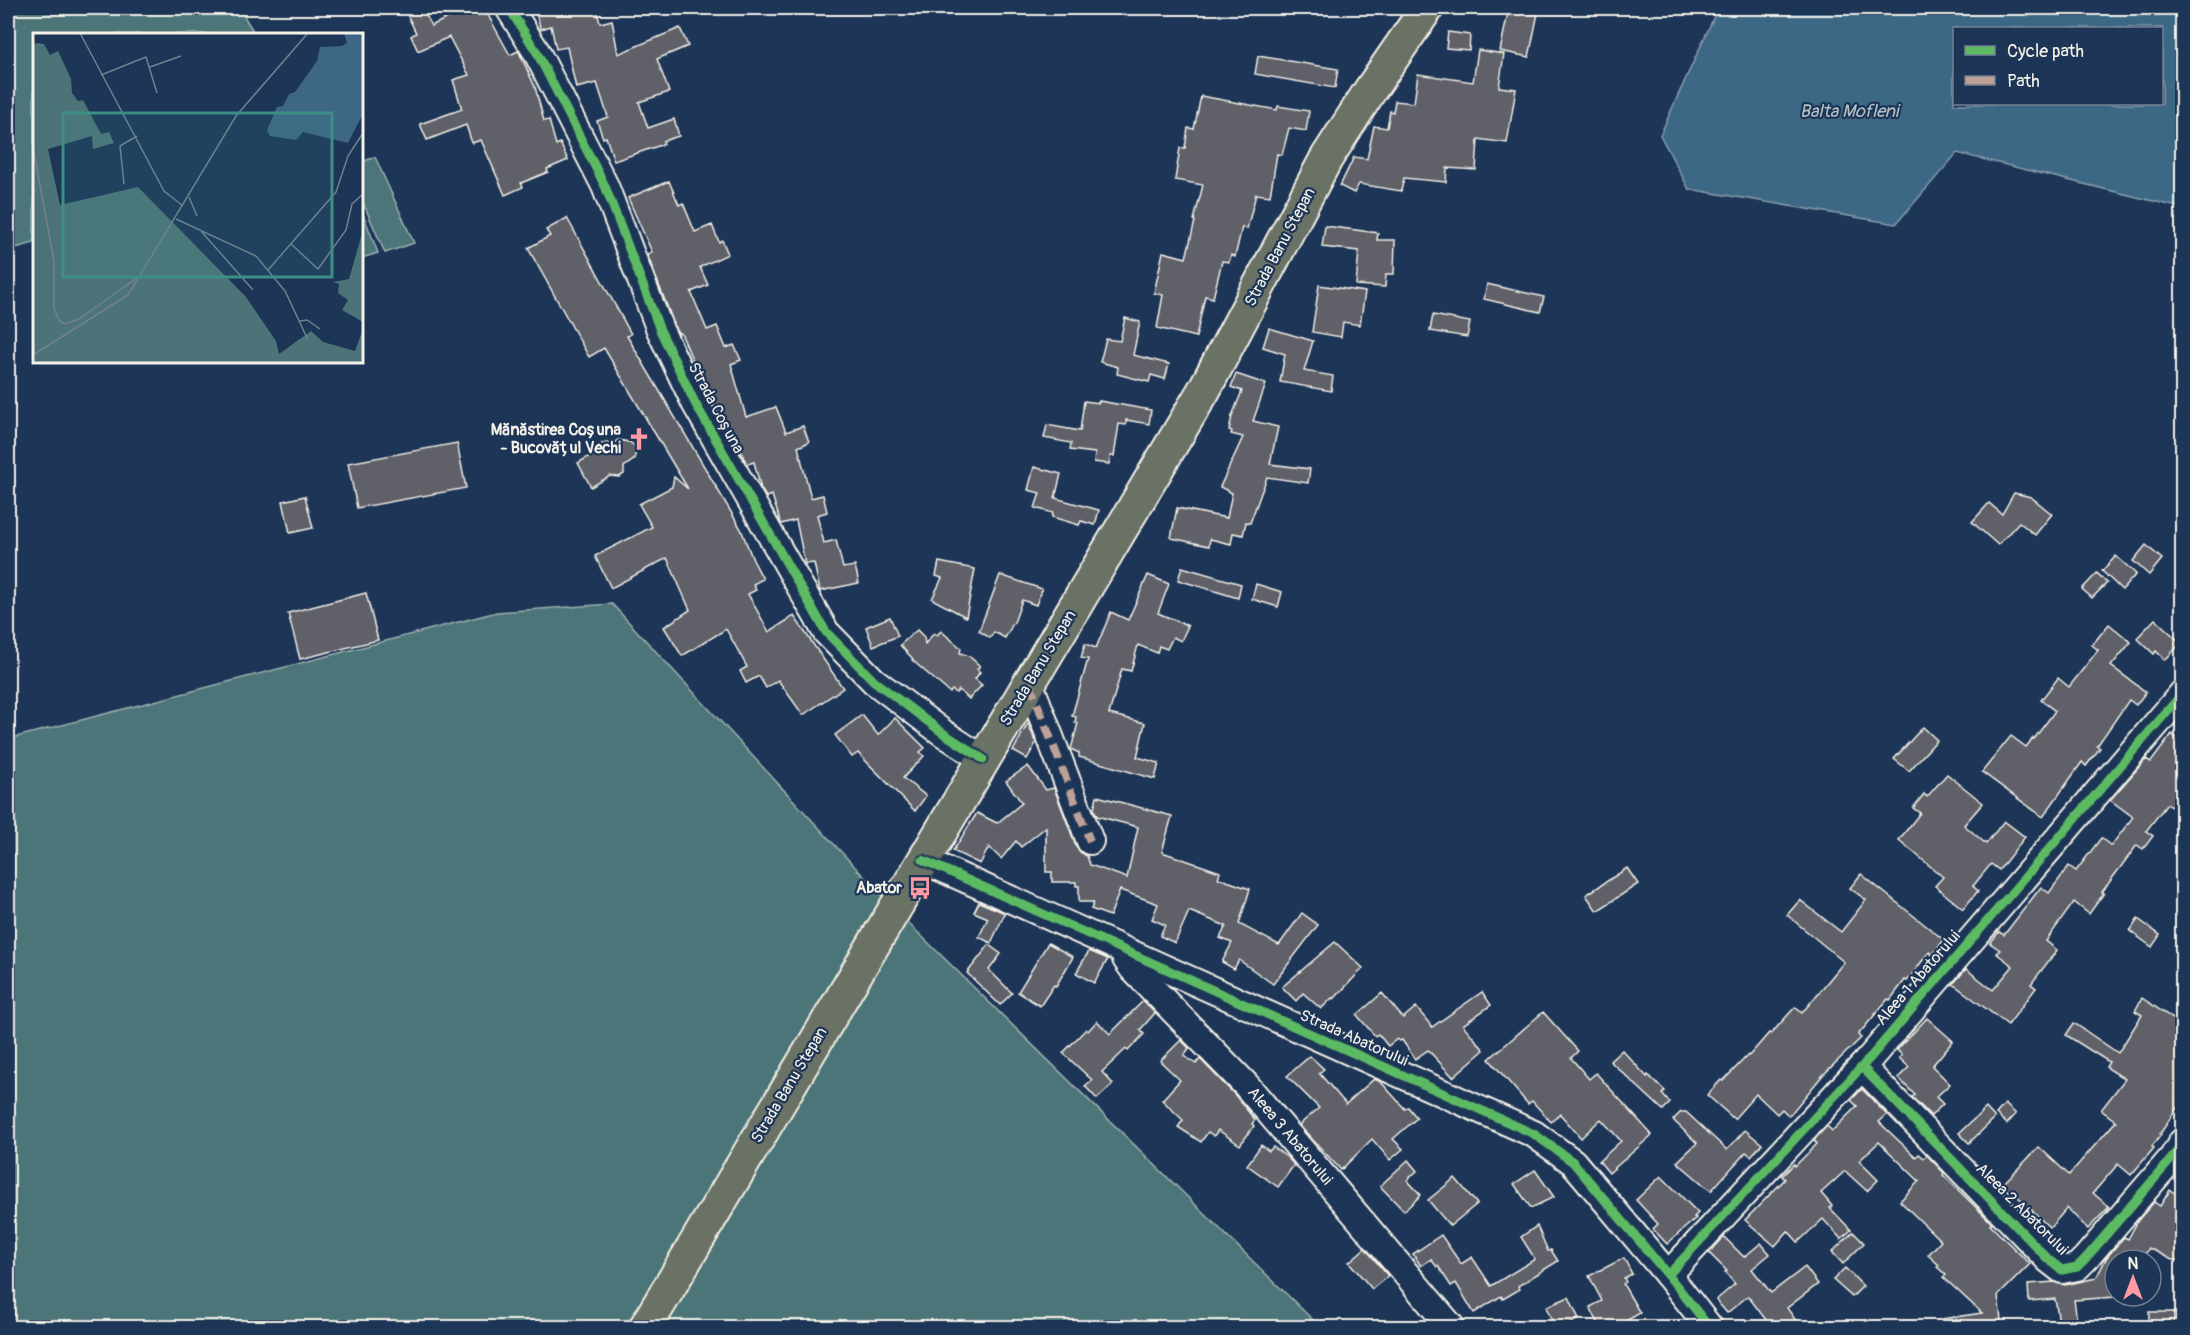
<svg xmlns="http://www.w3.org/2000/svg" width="2190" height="1335" viewBox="0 0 2190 1335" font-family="Pangolin,sans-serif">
	<rect width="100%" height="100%" fill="#1d3557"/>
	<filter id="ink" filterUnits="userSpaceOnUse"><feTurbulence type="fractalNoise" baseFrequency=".0167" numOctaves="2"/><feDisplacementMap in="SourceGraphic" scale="12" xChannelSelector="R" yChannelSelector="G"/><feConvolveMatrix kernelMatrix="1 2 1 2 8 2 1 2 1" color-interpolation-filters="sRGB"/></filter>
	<g filter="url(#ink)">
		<g fill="#4c7478" stroke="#a0b2b0" stroke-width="1.5">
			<path d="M8 8H239L255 34H34V243L8 250Z"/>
			<path d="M375 157 414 243 385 253 362 200V162Z"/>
			<path d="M362 211 378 253 362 258Z"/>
			<path d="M612 604 893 908 1320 1327 8 1328V739L497 612Z"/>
		</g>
		<path fill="#3e6785" stroke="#879ead" stroke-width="1.5" fill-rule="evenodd" d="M1718 8H2182V208L1957 153 1896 224 1689 189 1660 135ZM1954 28H2162V104H1954Z"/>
		<g fill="#5e6068" stroke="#f4f1e8" stroke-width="1.5">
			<path d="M404 8H423L431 26 468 8H484L510 55 518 51 519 52 535 87 544 121 549 120 556 145 560 143 568 160 547 169 548 172 521 183 523 187 505 195 481 140 472 143 466 125 427 140 420 124 462 109 453 80 469 75 449 37 418 51 411 36 416 33Z"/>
			<path d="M558 8H596L600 23 612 20 618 54 680 28 688 46 657 59 669 92 639 102 648 128 674 119 679 136 663 141 664 144 614 161 606 137 603 138 597 121 608 117 597 83 576 88 567 47 556 49 551 26 541 29 536 14Z"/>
			<path d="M1509 8H1539L1529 57 1500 51Z"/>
			<path d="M1448 32 1470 35 1469 50 1446 48Z"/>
			<path d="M1478 50 1504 54 1499 87 1516 89 1507 143 1478 139 1476 170 1447 168 1446 182 1404 178 1401 191 1359 184 1354 193 1340 186 1354 157 1367 159 1374 126 1387 128 1390 111 1393 112 1395 101 1414 103 1418 74 1473 82Z"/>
			<path d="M1258 56 1338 69 1335 88 1255 74Z"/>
			<path d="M1201 96 1277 110 1278 106 1309 111 1306 131 1289 128 1282 155 1277 154 1270 196 1256 194 1247 229 1242 227 1235 257 1231 255 1229 262 1222 261 1213 298 1205 296 1196 337 1157 328 1163 295 1154 293 1163 252 1186 258 1195 221 1194 220 1203 185 1175 180 1180 148H1185L1188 128 1194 129Z"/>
			<path d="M669 181 679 205 683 203 695 232 712 225 719 242 722 240 728 254 700 267 708 285 691 292 707 330 717 326 726 348 734 345 741 360 731 364 746 417 776 407 786 432 803 426 809 442 798 447 811 498 823 495 827 512 817 515 824 543 836 540 843 568 855 566 859 583 820 591 814 563 805 564 796 520 781 524 772 495 766 497 761 489 754 462 747 464 735 439 733 440 708 396 681 333 679 334 674 324 647 254 652 252 628 198Z"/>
			<path d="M567 218 631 334 627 336 741 529 753 560 763 579 753 584 756 590 748 594 769 632 794 616 843 688 803 715 778 680 766 688 759 676 746 683 740 671 747 667 726 629 682 656 664 627 690 610 667 558 611 588 595 556 652 527 639 504 672 487 674 477 688 489 604 348 589 357 528 248 550 236 546 230Z"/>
			<path d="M1325 226 1378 233 1377 240H1395L1394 274H1386L1385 287 1356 285 1359 251 1322 247Z"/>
			<path d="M1487 284 1544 297 1540 312 1484 299Z"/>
			<path d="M1319 285 1365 292 1360 325 1343 322 1341 337 1312 332Z"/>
			<path d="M1433 315 1470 322 1467 337 1430 331Z"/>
			<path d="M1125 318 1140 322 1133 355 1169 364 1165 379 1151 375 1149 382 1117 374 1118 367 1100 362 1106 339 1120 341Z"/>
			<path d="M1269 328 1313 341 1304 371 1333 376 1331 391 1280 382 1285 354 1263 347Z"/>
			<path d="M1236 374 1266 384 1253 421 1278 427 1270 464 1310 469 1308 483 1267 477 1250 523 1246 522 1243 535 1233 533 1231 544 1210 539 1209 546 1171 538 1177 508 1227 518 1232 493 1220 487 1243 437 1231 434 1232 431 1229 430 1232 416 1242 391 1231 387Z"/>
			<path d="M1084 401 1099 403V401L1151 410 1149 424 1126 420V425L1119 424 1114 456H1110L1109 464 1094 462 1095 453 1070 450 1071 443 1044 438 1047 425 1080 431Z"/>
			<path d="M618 440 629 442 635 446V459L624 467V474L619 477 610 476 591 487 578 463 598 451 602 443 607 442 612 444Z"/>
			<path d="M457 443 466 488 357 508 348 463Z"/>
			<path d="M1034 467 1061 474 1055 498 1099 510 1095 525 1081 521 1079 525 1052 517 1053 513 1035 508 1040 493 1028 490Z"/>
			<path d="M2014 493 2031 497 2052 514 2035 535 2019 522 1998 545 1972 522 1989 503 2002 514Z"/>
			<path d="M305 496 313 528 290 533 283 501Z"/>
			<path d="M2146 545 2162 559 2149 575 2133 561Z"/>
			<path d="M2116 556 2136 574 2122 590 2102 571Z"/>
			<path d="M939 562 975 569 966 617 932 599 942 578 936 576Z"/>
			<path d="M1182 567 1241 584 1238 598 1178 580Z"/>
			<path d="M2097 573 2107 583 2092 598 2082 589Z"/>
			<path d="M1000 575 1042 589 1036 605 1022 600 1015 620 1005 638 994 632 990 638 979 631Z"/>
			<path d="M1148 575 1169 584 1158 613 1188 626 1181 641 1173 637 1167 649 1159 646 1157 653 1138 645 1131 671 1122 669 1109 714 1145 723 1137 757 1159 763 1155 779 1079 757V753L1071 749 1078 723H1075L1076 717 1072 716 1088 659 1081 658 1085 644 1096 648 1111 612 1128 620Z"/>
			<path d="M1256 584 1282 592 1278 607 1252 599Z"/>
			<path d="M366 593 378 640 300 659 288 613Z"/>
			<path d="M890 617 898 636 873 646 866 627Z"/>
			<path d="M2155 619 2181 643 2165 660 2156 651 2154 654 2137 638Z"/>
			<path d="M2109 624 2131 642 2111 666 2146 692 2136 705 2129 700 2097 746 2100 748 2086 766 2082 762 2043 817 1982 772 2011 736 2026 747 2033 738 2034 739 2055 711 2041 700 2058 678 2069 687 2098 650 2092 645Z"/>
			<path d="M917 630 924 637 925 644 934 633 937 635 941 631 961 648 960 653 969 656 980 666 977 669 980 672 975 679 982 685 969 699 959 690 956 693 952 690 950 693 912 660 913 659 900 645Z"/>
			<path d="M862 715 878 735 895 718 925 748 920 752 924 756 903 778 926 796 915 811 858 753 852 757 835 735Z"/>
			<path d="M1028 723 1036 743 1027 759 1013 751Z"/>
			<path d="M1923 727 1937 740 1909 771 1894 759Z"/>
			<path d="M2172 734 2182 742V796L2173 808 2167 804 2146 831 2153 836 2143 849 2137 845 2102 892 2104 893 2089 914 2074 902 2046 941 2057 950 2031 984 2036 988 2008 1025 1953 984 1966 969 1993 990 2013 966 1996 953 2000 950 1990 943 1999 932 2004 935 2041 887 2049 893 2069 866 2076 871 2101 838 2111 846 2133 817 2110 800 2146 759 2151 762Z"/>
			<path d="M1028 766 1046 790 1054 788 1076 846 1080 852 1087 856 1090 865 1127 878 1138 827 1097 816 1094 809 1097 796 1172 816 1162 852 1220 872 1218 878 1250 889 1239 924 1279 945 1302 913 1318 925 1273 984 1239 960 1234 969 1222 962 1232 943 1220 938 1226 926 1189 911 1175 943 1160 936 1165 925 1152 919 1158 904 1120 890 1110 916 1091 909 1094 902H1079V886H1076V882H1052V872H1046V827L1021 847 1016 841 1001 859 989 847 980 864 953 851 977 813 997 823 1022 803 1006 781Z"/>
			<path d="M1947 774 1983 803 1964 825 1986 844 2004 821 2025 837 1999 870 1991 864 1973 886 1978 891 1963 909 1935 886 1943 877 1899 840 1920 813 1913 808 1924 794 1927 797Z"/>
			<path d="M1627 868 1638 884 1597 911 1586 895Z"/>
			<path d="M1861 874 1944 940 1932 955 1929 952 1907 981 1905 980 1890 1000 1888 999 1858 1035 1861 1038 1822 1076 1789 1116 1782 1109 1777 1114 1756 1094 1734 1119 1707 1095 1721 1080 1723 1081 1748 1055 1749 1056 1769 1033 1771 1034 1795 1007 1802 1013 1844 962 1787 915 1800 900 1841 932 1866 900 1850 888Z"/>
			<path d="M979 902 1005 913 991 943 979 937 988 918 974 912Z"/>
			<path d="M2138 919 2160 935 2152 947 2130 931Z"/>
			<path d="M1335 942 1363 968 1334 999 1332 998 1321 1009 1303 993 1296 1001 1282 987Z"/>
			<path d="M1048 943 1073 957 1056 986 1054 985 1040 1006 1018 992Z"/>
			<path d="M989 945 1001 954 989 970 1012 993 1000 1005 967 973Z"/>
			<path d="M1089 951 1108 959 1094 983 1076 973Z"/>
			<path d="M1482 992 1491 1005 1463 1025 1484 1050 1453 1077 1428 1050 1415 1059 1402 1040 1400 1041 1397 1039 1388 1046 1378 1034 1375 1036 1357 1015 1382 993 1403 1018 1416 1007 1432 1027Z"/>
			<path d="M2142 998 2182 1025V1100L2160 1134 2161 1135 2152 1146 2154 1148 2131 1175 2118 1164 2093 1193 2109 1207 2088 1229 2067 1208 2050 1228 2014 1193 2012 1195 2002 1185 2039 1147 2069 1175 2116 1121 2101 1110 2125 1079 2106 1067 2109 1062 2066 1035 2074 1023 2118 1053 2142 1015 2135 1011Z"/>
			<path d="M1143 1001 1155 1013 1140 1030 1144 1034 1128 1051 1126 1049 1102 1072 1113 1084 1097 1099 1085 1086 1092 1080 1063 1053 1086 1029 1088 1031 1097 1021 1110 1034Z"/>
			<path d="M1543 1012 1578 1051 1571 1058 1589 1079 1596 1073 1652 1135 1609 1173 1599 1161 1621 1141 1601 1119 1581 1138 1560 1114 1551 1122 1532 1101 1528 1104 1489 1059Z"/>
			<path d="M1927 1018 1953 1041 1932 1066 1950 1084 1936 1097 1943 1104 1931 1116 1912 1097 1915 1095 1898 1078 1909 1067 1899 1058 1902 1055 1897 1050Z"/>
			<path d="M1181 1040 1189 1048 1184 1056 1196 1064 1200 1059 1235 1095 1255 1120 1252 1124 1254 1126 1240 1145 1218 1130 1214 1136 1208 1132 1201 1142 1178 1127 1183 1120 1162 1100 1180 1080 1160 1061Z"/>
			<path d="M1622 1050 1647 1077 1648 1075 1665 1091 1662 1094 1670 1103 1663 1110 1610 1061Z"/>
			<path d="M1310 1056 1324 1069 1319 1073 1346 1104 1374 1079 1381 1082 1405 1109 1408 1107 1417 1118 1393 1139 1403 1149 1390 1160 1372 1139 1341 1170 1299 1125 1319 1108 1287 1076Z"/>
			<path d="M1862 1089 1887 1115 1879 1122 1916 1157 1919 1154 1924 1158 1927 1155 1944 1173 1943 1175 1992 1223 1990 1225 2030 1264 1998 1296 2002 1328H1943L1942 1319 1982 1313 1943 1277 1946 1275 1937 1267 1939 1265 1928 1255 1941 1241 1900 1201 1919 1181 1879 1142 1859 1161 1878 1180 1867 1191 1845 1171 1821 1193 1832 1206 1830 1208 1851 1230 1841 1239 1823 1219 1798 1242 1788 1231 1775 1246 1745 1220 1785 1179 1782 1176 1794 1164 1795 1166 1817 1144 1814 1140 1827 1126 1832 1131 1857 1106 1851 1100Z"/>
			<path d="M2005 1104 2016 1114 2007 1124 1996 1114Z"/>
			<path d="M1986 1108 1995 1118 1969 1143 1959 1133Z"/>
			<path d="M1681 1112H1686L1727 1150 1745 1130 1762 1144 1751 1156 1746 1152 1711 1191 1677 1162 1697 1143 1673 1120Z"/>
			<path d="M1261 1145 1269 1151 1273 1147 1288 1158 1294 1165 1278 1187 1247 1165Z"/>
			<path d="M1408 1160 1417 1171 1407 1180 1421 1195 1404 1211 1380 1186Z"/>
			<path d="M1535 1170 1554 1197 1531 1208 1514 1184Z"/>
			<path d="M1661 1176 1698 1213 1694 1217 1696 1218 1667 1244 1653 1229 1658 1224 1636 1200Z"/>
			<path d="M1455 1178 1477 1204 1450 1226 1428 1200Z"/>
			<path d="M2170 1190 2182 1198V1252L2178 1260H2172L2149 1248 2142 1260H2115V1297L2074 1300 2078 1328H2060L2055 1299 2029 1301 2028 1284 2054 1282 2065 1285 2096 1278 2107 1257 2124 1237 2128 1239 2139 1219 2154 1202 2160 1206Z"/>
			<path d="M1537 1226 1548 1251 1551 1250 1558 1261 1518 1286 1520 1289 1503 1299 1501 1296 1474 1313 1456 1283 1451 1286 1438 1266 1437 1267 1431 1259 1421 1266 1413 1254 1441 1235 1461 1264 1472 1257 1491 1286 1535 1259 1521 1237Z"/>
			<path d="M1853 1232 1864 1243 1843 1264 1832 1252Z"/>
			<path d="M1724 1237 1744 1257 1761 1243 1770 1254 1752 1269 1771 1293 1805 1267 1818 1284 1787 1308 1801 1328H1772L1748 1296 1727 1313 1716 1300 1735 1284 1725 1272 1727 1271 1709 1253Z"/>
			<path d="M1365 1248 1388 1276 1372 1289 1349 1262Z"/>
			<path d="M1624 1258 1632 1274 1624 1278 1626 1282 1623 1284 1640 1313 1614 1328H1601L1590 1307 1602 1301 1589 1276Z"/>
			<path d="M1845 1268 1863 1286 1852 1297 1833 1280Z"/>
			<path d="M1569 1297 1579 1319 1561 1328H1555L1546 1307Z"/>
			<rect x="2149" y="1312" width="25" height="16"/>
		</g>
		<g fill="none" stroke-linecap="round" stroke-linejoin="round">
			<g stroke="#f4f1e8" stroke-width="30">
				<g id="minor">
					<path d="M509 8 536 51 605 186 660 330 695 403 826 632 874 681 943 733 983 759"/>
					<path d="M1029 682 1090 841"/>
					<path d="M923 860 1534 1134 1573 1162 1668 1275 1710 1328"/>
					<path d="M1124 951 1126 959 1133 969 1246 1085 1452 1328"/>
					<path d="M1862 1067 2049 1260 2062 1270 2077 1267 2086 1258 2173 1157 2182 1142"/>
					<path d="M1668 1275 1869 1059 2182 694"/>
				</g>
			</g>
			<g stroke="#f4f1e8" stroke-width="36">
				<path id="major" d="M645 1328 1204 390 1326 159 1371 89 1427 8"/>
			</g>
			<use href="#minor" stroke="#1d3557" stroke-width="26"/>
			<use href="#major" stroke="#6b7165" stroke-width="32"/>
			<path stroke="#bda197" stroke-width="8" stroke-dasharray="15 8" stroke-linecap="butt" d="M1029 682 1090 841"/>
			<g stroke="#1d3557" stroke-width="13">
				<g id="cycleway">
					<path d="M509 8 536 51 605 186 660 330 695 403 826 632 874 681 943 733 983 759"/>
					<path d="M923 860 1534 1134 1573 1162 1668 1275 1710 1328"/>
					<path d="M1862 1067 2049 1260 2062 1270 2077 1267 2086 1258 2173 1157 2182 1142"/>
					<path d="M1668 1275 1869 1059 2182 694"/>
				</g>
			</g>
			<use href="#cycleway" stroke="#5cba63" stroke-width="9"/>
		</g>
	</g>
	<defs>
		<g id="church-bare" transform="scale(1.8)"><path d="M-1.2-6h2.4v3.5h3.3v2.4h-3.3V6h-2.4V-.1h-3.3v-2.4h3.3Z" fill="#ff9aa2" stroke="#1d3557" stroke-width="2.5" paint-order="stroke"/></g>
		<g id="bus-bare" transform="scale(1.8)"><path d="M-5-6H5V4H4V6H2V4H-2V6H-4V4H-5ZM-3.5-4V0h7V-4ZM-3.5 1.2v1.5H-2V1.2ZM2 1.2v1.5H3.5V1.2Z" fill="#ff9aa2" stroke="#1d3557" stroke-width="2.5" paint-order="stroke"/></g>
	</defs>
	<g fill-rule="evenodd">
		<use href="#church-bare" x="639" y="439"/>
		<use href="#bus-bare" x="920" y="888"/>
	</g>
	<g text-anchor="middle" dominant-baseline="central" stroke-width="4.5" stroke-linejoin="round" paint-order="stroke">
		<g font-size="16" fill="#f4f1e8" stroke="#1d3557">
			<text transform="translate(1280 247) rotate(-62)">Strada Banu Stepan</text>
			<text transform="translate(716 408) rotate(62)">Strada Coșuna</text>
			<text transform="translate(1038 668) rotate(-59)">Strada Banu Stepan</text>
			<text transform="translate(1918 978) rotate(-49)">Aleea 1 Abatorului</text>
			<text transform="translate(1354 1038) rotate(24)">Strada Abatorului</text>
			<text transform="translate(789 1085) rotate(-59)">Strada Banu Stepan</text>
			<text transform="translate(1290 1136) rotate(50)">Aleea 3 Abatorului</text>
			<text transform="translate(2022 1209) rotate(45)">Aleea 2 Abatorului</text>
		</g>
		<g font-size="16" font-weight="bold" fill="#f4f1e8" stroke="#1d3557" text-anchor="end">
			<text x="621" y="430">Mănăstirea Coșuna<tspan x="621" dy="18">- Bucovățul Vechi</tspan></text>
			<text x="902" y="888">Abator</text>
		</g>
		<g font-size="18" font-style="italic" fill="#b4c1c5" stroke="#1d3557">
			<text x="1849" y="111">Balta Mofleni</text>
		</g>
	</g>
	<g transform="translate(33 33)">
		<rect width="330" height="330" fill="#1d3557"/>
		<path d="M4 10 11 11 17 22 25 18 38 46 39 60 45 68 50 67 68 101 76 99 81 110 60 116 59 103 15 116 27 172 105 154 213 264 243 308 246 321 278 298 290 309 322 318 330 296V330H0V12ZM330 197V289L309 277 315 267 305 260 306 251 300 249 316 246Z" fill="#4c7478"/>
		<path d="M311 0H330V81L315 110 270 99 263 107 237 103 234 97 244 74 250 73 256 61 262 59 284 28 287 14 309 13 314 10Z" fill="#3e6785"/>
		<path fill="none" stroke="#738091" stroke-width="1.5" d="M47 0 131 158 150 173M117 34 148 23M68 42 113 24 124 60M0 114 21 228V276L27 288 32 291 46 286 104 245M91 151 87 113 104 103M156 164 164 183M143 186 223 223 252 258 275 307M168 198 220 257M258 211 285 236 313 197 319 171 330 161M235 237 303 159 315 123 330 100M267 288 274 287 287 296M0 322 95 262 203 83 275 0"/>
		<path fill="#3d8f86" fill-opacity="0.15" stroke="#3d8f86" stroke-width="3" d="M30 80H299V244H30Z"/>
		<rect width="330" height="330" fill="none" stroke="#f4f1e8" stroke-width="3"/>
	</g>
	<rect width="2190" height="1335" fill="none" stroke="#1d3557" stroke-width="30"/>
	<rect x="15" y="15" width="2160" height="1305" fill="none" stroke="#f4f1e8" stroke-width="2" filter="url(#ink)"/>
	<rect x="1953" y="27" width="210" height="78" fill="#1d3557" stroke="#738091" stroke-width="1.5"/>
	<rect x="1965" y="46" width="30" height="9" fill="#5cba63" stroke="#738091" stroke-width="1.5"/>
	<text x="2007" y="57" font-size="18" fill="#f4f1e8">Cycle path</text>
	<rect x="1965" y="76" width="30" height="9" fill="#bda197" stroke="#738091" stroke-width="1.5"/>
	<text x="2007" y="87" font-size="18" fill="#f4f1e8">Path</text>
	<g transform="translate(2133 1278)"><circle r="28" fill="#1d3557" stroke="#738091" stroke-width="1.5"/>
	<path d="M0-4.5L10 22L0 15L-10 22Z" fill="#ff9aa2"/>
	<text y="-9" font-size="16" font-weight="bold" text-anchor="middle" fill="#f4f1e8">N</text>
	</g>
</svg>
